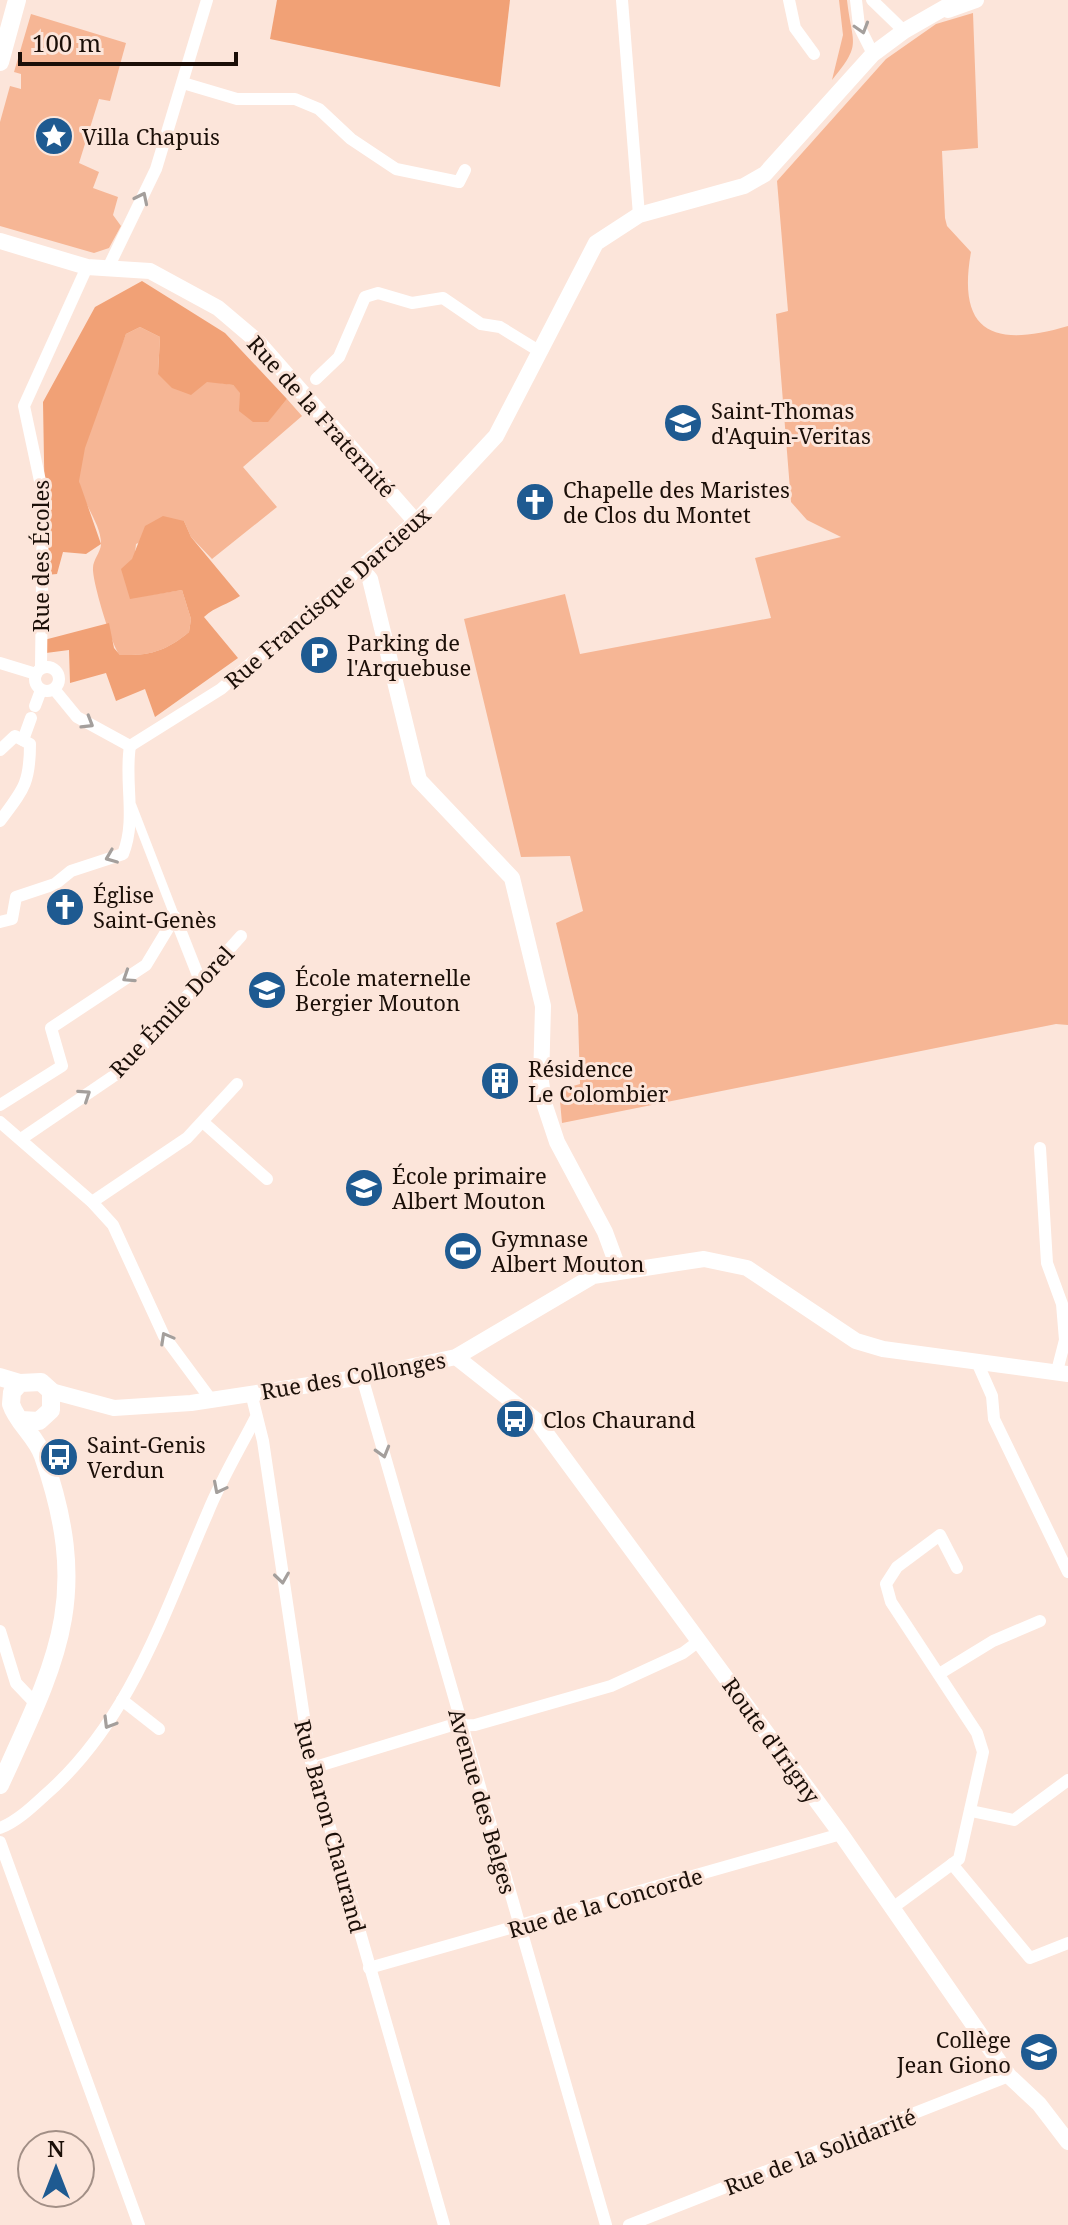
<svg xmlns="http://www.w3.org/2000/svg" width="1068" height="2225" viewBox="0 0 1068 2225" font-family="'Noto Serif',serif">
	<rect width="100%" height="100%" fill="#fce5da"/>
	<g fill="#f6b695">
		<path d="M839 0H847C852 45 863 43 832 80L843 35Z"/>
		<path d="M973 13 978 148 942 151 945 218 947 226 971 252C956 336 997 347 1068 326V1025L1056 1024 562 1123 559 1090 580 1084 578 1015 556 923 583 911 570 856 521 857 464 619 565 594 580 654 771 618 755 558 841 537 807 520 791 502 776 314 788 311 777 181 886 59 936 24Z"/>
		<path d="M31 14 126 43 110 101 99 99 79 163 99 172 93 188 118 197 113 215 121 226 109 248 94 253 0 226V122L10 86 21 89V74L14 72Z"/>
		<path d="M140 327 160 337 158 373 233 385 268 421 287 399 302 416 243 467 277 507 212 559 191 537 184 521 136 544 130 598 182 590 191 619 189 632C166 651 150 656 120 655 112 647 92 581 93 568 93 560 100 553 101 545 102 524 81 502 79 481 77 444 112 369 126 334Z"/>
	</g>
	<g fill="#f1a176">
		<path d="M277 0H510L500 87 270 39Z"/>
		<path d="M142 281 225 333 287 399 268 422H253L239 411 240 393 233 385 207 382 191 395 172 388 158 374 160 337 140 327 126 334 85 448 79 481 101 544 86 554 63 552 57 574 46 575 43 402 95 307Z"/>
		<path d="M163 516 184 521 191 537 240 596C227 605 216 606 204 617L238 658 155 717 145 689 116 701 106 673 70 683 69 650 46 653 44 640 109 623 114 648 120 655C150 656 166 651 189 632L191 619 182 590 130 599 121 569 132 559 145 526Z"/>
	</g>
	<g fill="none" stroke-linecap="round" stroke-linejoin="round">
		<path stroke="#fff" stroke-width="9" d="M132 806 175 917"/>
		<g stroke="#fff" stroke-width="12">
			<path d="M622 0 639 215"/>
			<path d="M789 0 795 28 814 54"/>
			<path d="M856 0 859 26 873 54"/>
			<path d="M872 0 904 31"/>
			<path d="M183 83 237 99H295L319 109 351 139 396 169 459 182 465 170"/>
			<path d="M108 268 156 169 207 0"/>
			<path d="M316 379 339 357 365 297 378 293 412 303 443 298 481 324 500 327 539 351"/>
			<path d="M0 663 36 674"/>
			<circle cx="47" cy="679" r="12"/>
			<path d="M41 668 43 495 24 406 87 267"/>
			<path d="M54 689 77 717 130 746"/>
			<path d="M35 706 41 690"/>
			<path d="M23 740 31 718"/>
			<path d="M130 746 221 689 361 568"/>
			<path d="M0 750 15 736 30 744C30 784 23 790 0 821"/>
			<path d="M175 917 201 983"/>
			<path d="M0 922 12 919 16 897 55 884 71 871 123 854C137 819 124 782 130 746"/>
			<path d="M0 1105 62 1066 51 1028 146 965 175 917"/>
			<path d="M0 1122 92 1202 113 1225 164 1336 212 1401"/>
			<path d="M204 1123 267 1179"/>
			<path d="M21 1139 118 1073 241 936"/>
			<path d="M1040 1148 1047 1263 1062 1304 1065 1340 1057 1371"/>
			<path d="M92 1202 187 1138 237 1084"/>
			<path d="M977 1362 992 1396 994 1419 1068 1572"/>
			<path d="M362 1377 606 2225"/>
			<path d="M251 1393 263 1441 310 1758 444 2225"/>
			<path d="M0 1631 16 1683 37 1705"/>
			<path d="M939 1674 993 1641 1040 1621"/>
			<path d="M122 1700 159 1729"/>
			<path d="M312 1768 449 1726 475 1725 611 1686 683 1653 699 1641"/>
			<path d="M971 1811 1014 1820 1068 1780"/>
			<path d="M0 1828C16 1822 31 1808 44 1796 130 1722 164 1613 208 1512 221 1480 239 1450 255 1419"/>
			<path d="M0 1842 139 2225"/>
			<path d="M952 1864 1030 1958 1068 1943"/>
			<path d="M891 1909 959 1859 983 1752 977 1733 891 1602 886 1584 897 1567 940 1535 957 1568"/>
			<path d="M369 1968 841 1834"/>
			<path d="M629 2225 1009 2076"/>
		</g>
		<g stroke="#fff" stroke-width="16">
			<path d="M948 10 976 0"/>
			<path d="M0 241 87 267 150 271 218 308 258 342 416 522"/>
			<path d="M619 1270 605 1232 557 1142 545 1106 541 1082 543 1006 512 878 419 780 370 579 361 568 416 522 496 436 596 243 639 215 744 186 765 174 873 54 904 31 958 0"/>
			<path d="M456 1357 537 1421 841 1834 1009 2076 1039 2104 1068 2142"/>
			<path d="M51 1391 114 1408 191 1403 362 1377 456 1357 593 1276 704 1259 747 1268 856 1341 883 1349 1068 1374"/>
		</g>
		<g stroke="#fff" stroke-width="18">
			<path d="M0 62 17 0"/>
			<path d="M0 1377 20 1383"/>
			<path d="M0 1785C58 1658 92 1597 43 1456 36 1436 17 1423 11 1404L12 1392 20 1383 41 1382 51 1391V1410L39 1421 21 1420"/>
		</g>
	</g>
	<defs><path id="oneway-chevron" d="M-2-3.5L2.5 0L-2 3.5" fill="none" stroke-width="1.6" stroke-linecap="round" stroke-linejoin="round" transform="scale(2)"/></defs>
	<g stroke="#a49f9c">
		<use href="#oneway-chevron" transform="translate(862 28) rotate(73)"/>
		<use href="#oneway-chevron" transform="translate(142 198) rotate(-64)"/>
		<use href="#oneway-chevron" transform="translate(88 723) rotate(31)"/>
		<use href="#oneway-chevron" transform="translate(111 857) rotate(158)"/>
		<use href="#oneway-chevron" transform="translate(128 977) rotate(147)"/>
		<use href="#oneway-chevron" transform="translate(85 1095) rotate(-34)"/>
		<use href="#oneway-chevron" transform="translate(166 1338) rotate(-119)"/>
		<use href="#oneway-chevron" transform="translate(383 1452) rotate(74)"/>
		<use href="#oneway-chevron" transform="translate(219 1488) rotate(117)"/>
		<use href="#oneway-chevron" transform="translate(282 1578) rotate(82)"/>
		<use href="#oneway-chevron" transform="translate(109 1723) rotate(121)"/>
	</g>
	<defs>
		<g id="sight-disc" transform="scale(2)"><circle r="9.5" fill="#1e5a91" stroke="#fce5da"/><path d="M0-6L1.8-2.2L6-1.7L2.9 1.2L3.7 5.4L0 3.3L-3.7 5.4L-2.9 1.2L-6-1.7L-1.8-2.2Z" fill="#fff"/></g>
		<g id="school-disc" transform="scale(2)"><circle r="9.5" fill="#1e5a91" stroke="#fce5da"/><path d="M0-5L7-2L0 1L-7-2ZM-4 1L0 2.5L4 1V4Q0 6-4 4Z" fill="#fff"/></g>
		<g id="church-disc" transform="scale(2)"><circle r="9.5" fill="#1e5a91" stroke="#fce5da"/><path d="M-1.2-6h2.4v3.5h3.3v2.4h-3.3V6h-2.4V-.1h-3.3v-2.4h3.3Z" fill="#fff"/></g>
		<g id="parking-disc" transform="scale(2)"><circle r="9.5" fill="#1e5a91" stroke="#fce5da"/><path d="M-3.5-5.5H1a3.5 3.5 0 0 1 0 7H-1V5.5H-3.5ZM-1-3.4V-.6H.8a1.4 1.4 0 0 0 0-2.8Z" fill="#fff"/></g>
		<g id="building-disc" transform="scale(2)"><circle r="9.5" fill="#1e5a91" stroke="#fce5da"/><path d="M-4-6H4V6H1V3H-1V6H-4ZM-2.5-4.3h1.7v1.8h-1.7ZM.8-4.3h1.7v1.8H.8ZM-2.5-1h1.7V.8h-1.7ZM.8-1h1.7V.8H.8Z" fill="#fff"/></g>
		<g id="stadium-disc" transform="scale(2)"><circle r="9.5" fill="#1e5a91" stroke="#fce5da"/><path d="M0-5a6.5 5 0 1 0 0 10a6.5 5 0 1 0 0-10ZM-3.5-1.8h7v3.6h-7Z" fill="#fff"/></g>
		<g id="bus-disc" transform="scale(2)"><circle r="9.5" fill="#1e5a91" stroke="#fce5da"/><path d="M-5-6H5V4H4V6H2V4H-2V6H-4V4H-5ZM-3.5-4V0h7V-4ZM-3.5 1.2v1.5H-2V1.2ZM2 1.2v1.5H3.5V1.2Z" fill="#fff"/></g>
	</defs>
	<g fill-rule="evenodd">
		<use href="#sight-disc" x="54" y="136"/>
		<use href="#school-disc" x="683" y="423"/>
		<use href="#church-disc" x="535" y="502"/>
		<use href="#parking-disc" x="319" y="655"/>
		<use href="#church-disc" x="65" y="907"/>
		<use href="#school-disc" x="267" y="990"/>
		<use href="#building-disc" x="500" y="1081"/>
		<use href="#school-disc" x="364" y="1188"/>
		<use href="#stadium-disc" x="463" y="1251"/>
		<use href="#bus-disc" x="515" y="1419"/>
		<use href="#bus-disc" x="59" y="1457"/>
		<use href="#school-disc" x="1039" y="2052"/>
	</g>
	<g text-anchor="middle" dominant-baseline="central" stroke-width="6" stroke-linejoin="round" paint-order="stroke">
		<g font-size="22" fill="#1b0f08" stroke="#fce5da" text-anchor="start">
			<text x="82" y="136">Villa Chapuis</text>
			<text x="711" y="410">Saint-Thomas<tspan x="711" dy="25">d'Aquin-Veritas</tspan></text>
			<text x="563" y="489">Chapelle des Maristes<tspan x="563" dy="25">de Clos du Montet</tspan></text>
			<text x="347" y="642">Parking de<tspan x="347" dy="25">l'Arquebuse</tspan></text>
			<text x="93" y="894">Église<tspan x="93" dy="25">Saint-Genès</tspan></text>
			<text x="295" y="977">École maternelle<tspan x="295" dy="25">Bergier Mouton</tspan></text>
			<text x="528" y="1068">Résidence<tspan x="528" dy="25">Le Colombier</tspan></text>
			<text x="392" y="1175">École primaire<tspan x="392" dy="25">Albert Mouton</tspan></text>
			<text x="491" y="1238">Gymnase<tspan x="491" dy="25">Albert Mouton</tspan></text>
			<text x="543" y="1419">Clos Chaurand</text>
			<text x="87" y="1444">Saint-Genis<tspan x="87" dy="25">Verdun</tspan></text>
			<text x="1011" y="2039" text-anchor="end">Collège<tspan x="1011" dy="25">Jean Giono</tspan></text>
		</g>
		<g font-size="22" fill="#1b0f08" stroke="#fce5da">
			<text transform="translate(322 416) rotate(48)">Rue de la Fraternité</text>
			<text transform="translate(40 556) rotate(-90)">Rue des Écoles</text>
			<text transform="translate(327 597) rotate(-41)">Rue Francisque Darcieux</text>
			<text transform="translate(171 1011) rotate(-47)">Rue Émile Dorel</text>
			<text transform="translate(353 1375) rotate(-10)">Rue des Collonges</text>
			<text transform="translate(772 1740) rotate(54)">Route d'Irigny</text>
			<text transform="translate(483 1801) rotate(74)">Avenue des Belges</text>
			<text transform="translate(331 1826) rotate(75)">Rue Baron Chaurand</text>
			<text transform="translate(605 1902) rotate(-16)">Rue de la Concorde</text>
			<text transform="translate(820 2151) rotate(-21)">Rue de la Solidarité</text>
		</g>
	</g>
	<g transform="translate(56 2169)"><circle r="38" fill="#fce5da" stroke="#a28f86" stroke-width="2"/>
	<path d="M0-6L14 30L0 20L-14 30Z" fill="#1e5a91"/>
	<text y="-12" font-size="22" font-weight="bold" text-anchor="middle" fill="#1b0f08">N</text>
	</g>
	<path d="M20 52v12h216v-12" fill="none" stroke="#1b0f08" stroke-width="4"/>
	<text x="32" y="52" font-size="24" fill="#1b0f08" stroke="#fce5da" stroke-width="6" paint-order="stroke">100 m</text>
</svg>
